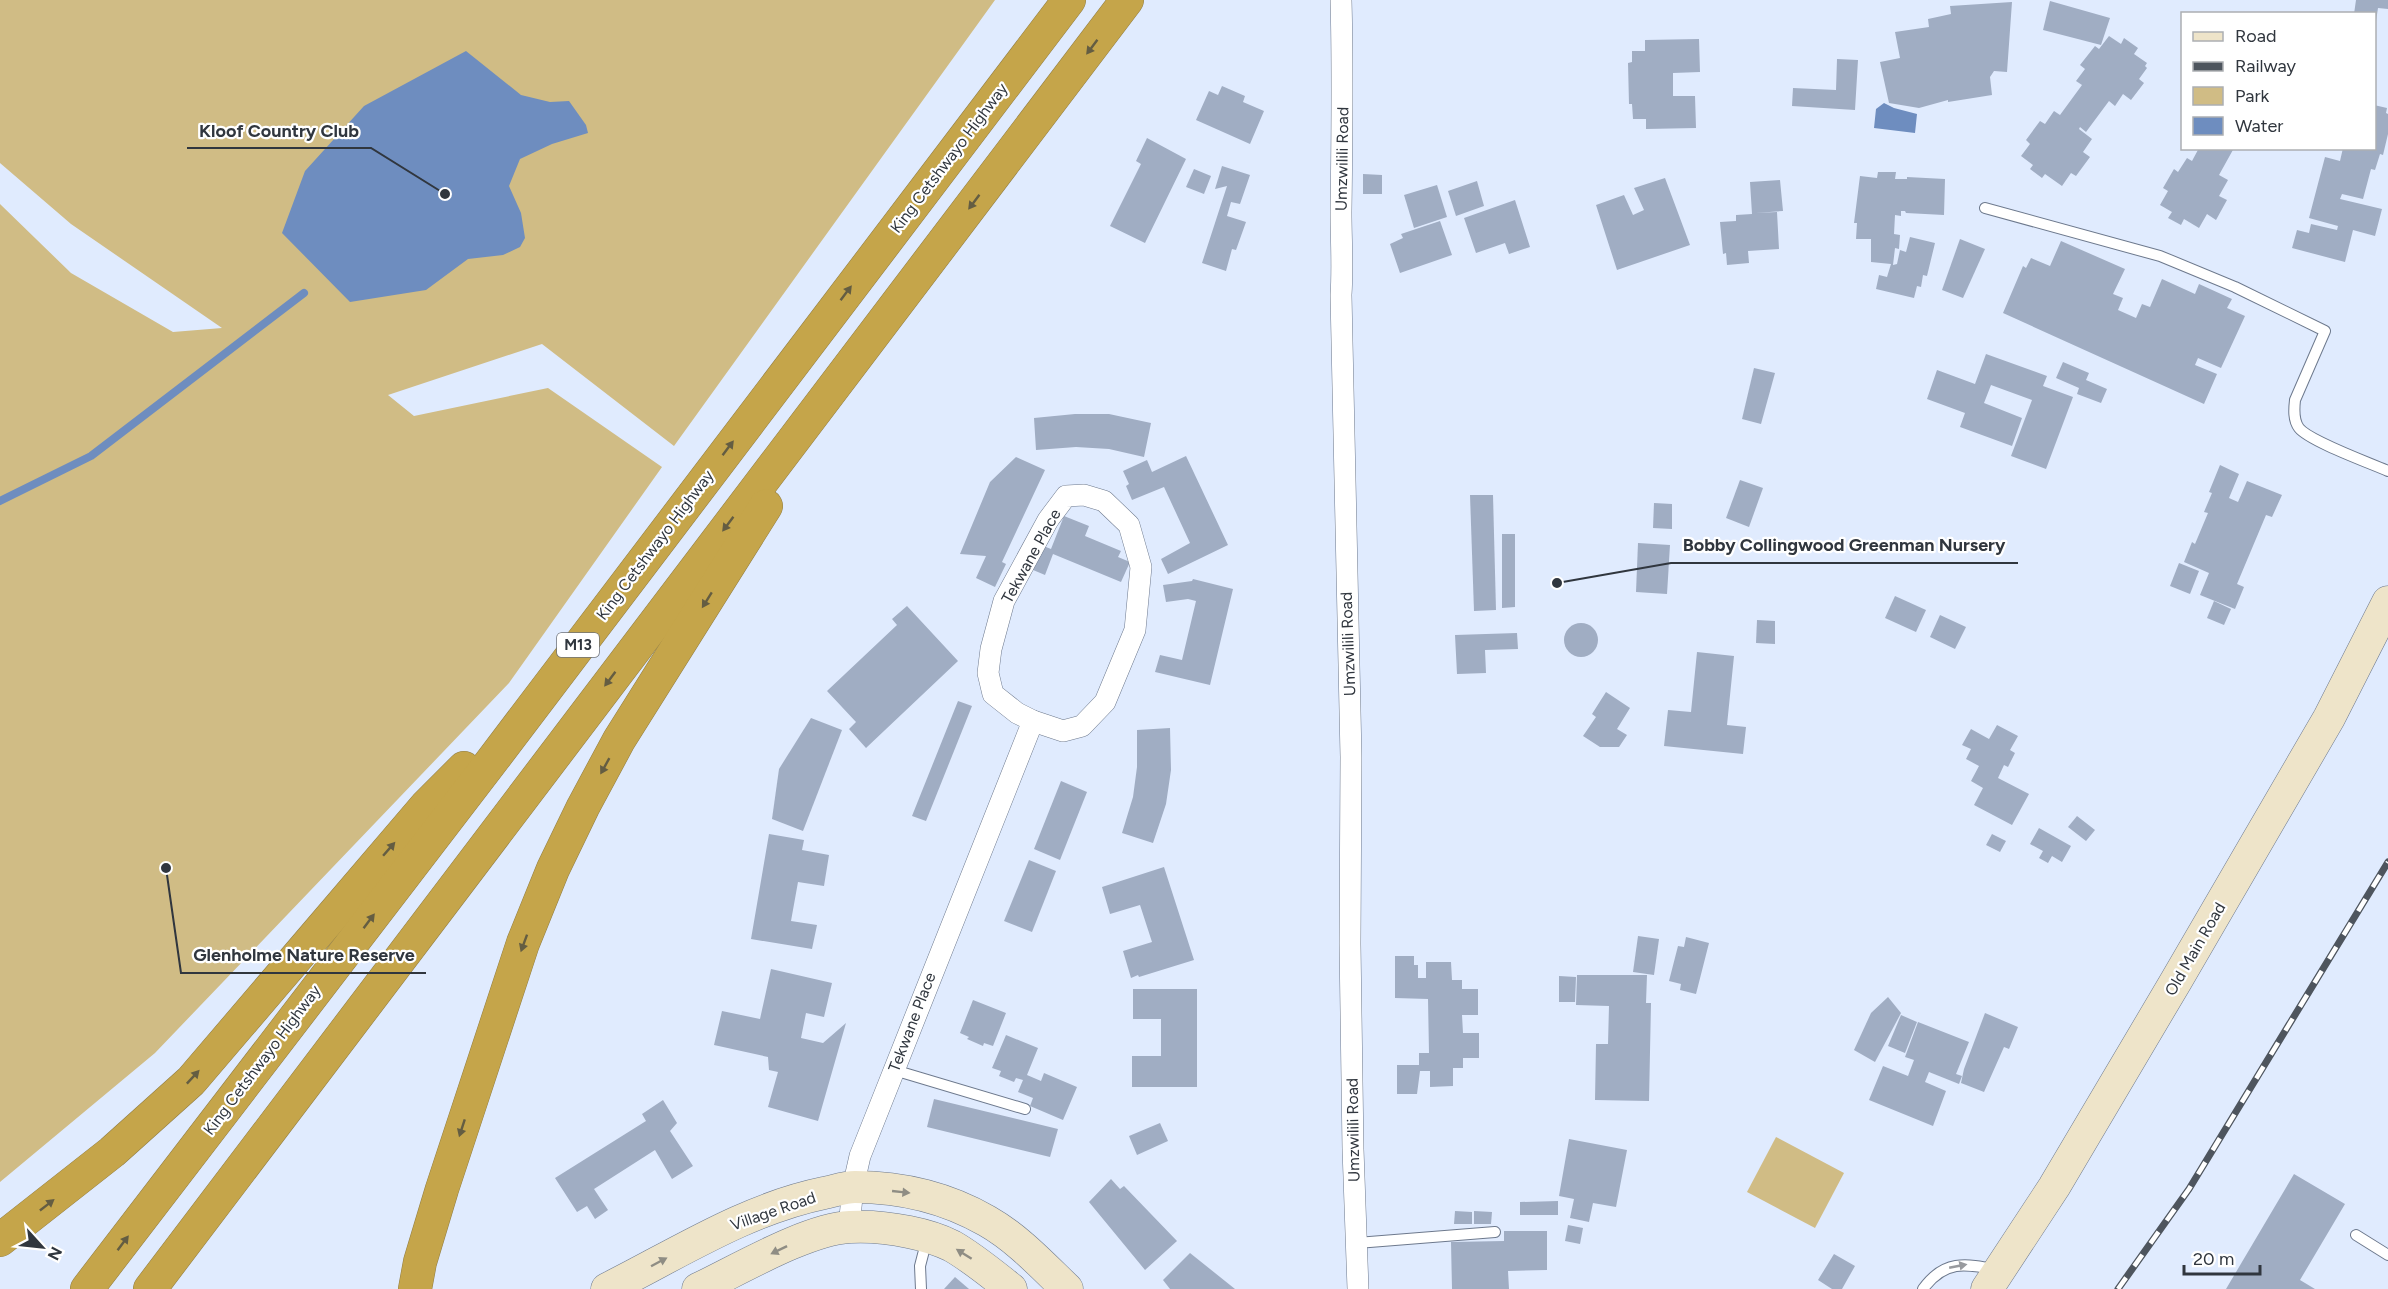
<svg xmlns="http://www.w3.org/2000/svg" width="2388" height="1289" viewBox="0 0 2388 1289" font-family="Figtree,sans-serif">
	<rect width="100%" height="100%" fill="#e0ebfe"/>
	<g fill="#d0bc85">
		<path d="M0 0H995L674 446 542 344 388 395 414 416 548 388 662 467 509 683 155 1053 0 1182V204L71 273 173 332 222 328 71 224 0 163Z"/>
		<path d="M1776 1137 1844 1173 1815 1228 1747 1192Z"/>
	</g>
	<g fill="#6e8dbf">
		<path d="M466 51 521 95 550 102 569 101 586 125 588 133 552 144 520 159 509 186 521 213 525 238 520 247 503 255 468 259 426 290 350 302 282 233 305 171 364 106Z"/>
		<path d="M1884 103 1894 108 1917 114 1915 133 1874 128 1876 109Z"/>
	</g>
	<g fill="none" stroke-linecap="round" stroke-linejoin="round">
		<path stroke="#6e8dbf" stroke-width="8" d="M0 501 91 456 304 293"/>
	</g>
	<g fill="#a0adc3">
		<path d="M2356 0H2388V9L2378 8 2376 21 2374 20V14H2354Z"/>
		<path d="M2050 1 2110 18 2101 45 2043 30Z"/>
		<path d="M2012 2 2007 72 1994 71 1990 77 1992 95 1948 102V100L1919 108 1889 103 1880 62 1900 58 1895 32 1929 27 1928 19 1951 14 1950 6Z"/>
		<path d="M2109 36 2121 44 2124 38 2138 48 2134 54 2147 63 2145 66 2147 68 2139 79 2144 83 2131 100 2123 94 2115 106 2109 101 2086 132 2080 127 2079 129 2092 139 2083 152 2090 157 2076 176 2071 173 2062 186 2045 174 2042 178 2030 169 2033 165 2021 156 2030 144 2026 140 2040 121 2045 124 2054 111 2060 115 2082 85 2076 81 2085 69 2080 65 2095 46 2099 49Z"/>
		<path d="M1699 39 1700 72 1673 73V96H1695L1696 128 1646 129V119H1633L1632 104H1629L1628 63 1632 62V51H1645V40Z"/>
		<path d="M1837 59 1858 60 1855 110 1792 106 1793 88 1836 90Z"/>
		<path d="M1222 86 1245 96 1243 102 1264 111 1250 144 1196 120 1209 91 1218 95Z"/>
		<path d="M2374 105 2387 108 2386 113 2388 114V134L2383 155 2380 154 2375 170 2371 169 2363 199 2342 194 2340 199 2382 209 2375 236 2353 230 2345 262 2292 248 2297 230 2309 233 2311 224 2337 230 2338 226 2309 218 2325 157 2340 161 2343 148H2374Z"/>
		<path d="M1147 138 1186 159 1145 243 1110 226 1141 164 1136 161Z"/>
		<path d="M2199 148H2234L2219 175 2228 180 2219 196 2227 200 2216 220 2207 214 2199 228 2184 219 2181 225 2168 218 2172 212 2160 205 2168 191 2163 188 2174 169 2178 172 2187 158 2192 161Z"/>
		<path d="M1222 166 1250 175 1240 204 1231 202 1227 216 1246 222 1236 250 1232 249 1226 271 1202 263 1227 186 1215 189Z"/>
		<path d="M1194 169 1211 176 1204 194 1186 187Z"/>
		<path d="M1878 172H1896L1895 179H1907V177L1945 179 1944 215 1906 213 1905 211H1901V216L1895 215 1894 234 1900 235 1899 249 1895 248 1893 265 1897 264 1900 250 1906 252 1910 237 1935 243 1927 276 1923 275 1921 287 1917 286 1914 298 1876 289 1879 275 1887 277 1891 264 1871 262V239H1856L1857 223H1854L1860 176 1877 178Z"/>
		<path d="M1363 174 1382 175V194H1363Z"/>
		<path d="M1665 178 1690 245 1617 270 1596 205 1624 195 1633 215 1644 210 1634 188Z"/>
		<path d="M1780 180 1783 211 1755 213 1777 212 1779 249 1748 251 1749 263 1727 265 1726 253 1723 254 1720 222 1736 221V215L1752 214 1750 182Z"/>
		<path d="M1477 181 1484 206 1456 216 1448 191Z"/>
		<path d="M1437 185 1447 217 1414 228 1404 195Z"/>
		<path d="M1515 200 1530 247 1509 254 1505 243 1476 253 1464 218Z"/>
		<path d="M1440 221 1452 255 1400 273 1390 244 1403 238 1401 234Z"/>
		<path d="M1960 239 1985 249 1963 298 1942 290Z"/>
		<path d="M2061 241 2125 269 2113 294 2123 298 2118 310 2136 318 2142 304 2150 307 2162 279 2195 294 2199 284 2232 299 2227 308 2245 316 2221 368 2198 358 2195 365 2217 374 2204 404 2003 313 2023 266 2026 268 2031 258 2050 266Z"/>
		<path d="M1986 354 2047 376 2043 386 2073 397 2046 469 2011 456 2032 400 1991 385 1984 403 2022 418 2012 446 1960 427 1965 413 1927 399 1937 370 1975 384Z"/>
		<path d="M2063 362 2089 373 2086 380 2107 389 2101 403 2077 394 2079 388 2056 378Z"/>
		<path d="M1754 368 1775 373 1761 424 1742 419Z"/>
		<path d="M1075 414H1109L1151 423 1144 457 1109 449 1076 447 1036 450 1034 418Z"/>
		<path d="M1186 456 1228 545 1168 574 1161 559 1190 543 1164 487 1132 500 1126 486 1129 484 1123 471 1147 460 1152 472Z"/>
		<path d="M1016 457 1045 470 1002 562 1006 564 995 587 976 578 986 556 960 554 990 482Z"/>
		<path d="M2220 465 2239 474 2229 498 2238 502 2247 481 2282 495 2272 517 2266 515 2237 584 2244 587 2235 609 2200 595 2209 573 2184 562 2192 542 2195 544 2208 513 2204 512 2212 493 2209 492Z"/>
		<path d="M1740 480 1763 488 1749 527 1726 518Z"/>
		<path d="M1470 495H1493L1496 610 1474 611Z"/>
		<path d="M1654 503 1672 504V529L1653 528Z"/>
		<path d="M1064 516 1089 526 1085 536 1121 551 1118 557 1130 562 1121 582 1053 554 1045 575 1026 567 1036 543 1051 549Z"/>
		<path d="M1502 534H1515V607L1502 608Z"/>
		<path d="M1638 543 1670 545 1667 594 1636 592Z"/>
		<path d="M2179 563 2199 571 2190 594 2170 586Z"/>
		<path d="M1193 579 1233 589 1210 685 1155 672 1160 655 1182 660 1196 601 1188 599 1166 602 1163 585 1192 581Z"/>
		<path d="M1895 596 1926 610 1916 632 1885 618Z"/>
		<path d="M2214 601 2231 609 2224 625 2207 618Z"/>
		<path d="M907 606 958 661 866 748 849 729 856 722 827 691 897 625 892 619Z"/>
		<path d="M1940 615 1966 627 1955 649 1930 637Z"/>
		<path d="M1757 620 1775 621V644L1756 643Z"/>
		<circle cx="1581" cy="640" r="17"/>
		<path d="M1517 633 1518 649 1485 650 1486 673 1457 674 1455 635Z"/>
		<path d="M1697 652 1734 656 1727 725 1746 727 1743 754 1664 746 1668 710 1691 712Z"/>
		<path d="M1606 692 1630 708 1617 729 1627 735 1619 747H1600L1583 736 1596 717 1592 714Z"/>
		<path d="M958 701 972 706 926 821 912 816Z"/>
		<path d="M811 718 842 730 803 831 772 819 779 769Z"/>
		<path d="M1997 725 2018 736 2010 750 2015 753 2008 767 2004 765 1998 778 2029 794 2012 825 1974 805 1983 788 1971 781 1979 766 1966 759 1971 749 1962 745 1971 729 1989 739Z"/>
		<path d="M1170 728 1171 770 1166 804 1153 843 1122 833 1133 797 1137 767V730Z"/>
		<path d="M1061 781 1087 792 1060 860 1034 849Z"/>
		<path d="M2077 816 2095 830 2086 841 2068 827Z"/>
		<path d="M2039 828 2071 846 2062 862 2052 856 2048 863 2039 858 2043 851 2030 844Z"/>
		<path d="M769 834 804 840 802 850 829 855 824 886 798 882 791 921 817 925 812 949 751 939Z"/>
		<path d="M1992 834 2006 841 2000 852 1986 845Z"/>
		<path d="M1029 860 1056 871 1032 932 1004 921Z"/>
		<path d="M1164 867 1194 960 1139 977 1138 975 1131 978 1123 951 1152 942 1140 905 1110 914 1102 887Z"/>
		<path d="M1638 936 1659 939 1654 975 1633 972Z"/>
		<path d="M1686 937 1709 943 1696 994 1680 990 1681 984 1669 981 1678 946 1684 947Z"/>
		<path d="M1395 956H1414V965H1418V978H1426V962H1451L1452 980H1462V989H1478V1015H1462L1463 1033H1479V1058H1463V1068H1453V1086L1430 1087V1071H1420L1417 1094H1397V1065H1419V1053H1429L1428 999 1395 998Z"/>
		<path d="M771 969 832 983 824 1017 806 1013 801 1038 823 1043 846 1023 818 1121 768 1107 778 1072 769 1070 768 1057 714 1045 722 1011 760 1019Z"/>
		<path d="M1577 975H1647L1646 1003H1651L1649 1101 1595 1100 1596 1044H1608L1609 1006 1576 1005Z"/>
		<path d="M1559 976 1576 977 1575 1002H1559Z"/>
		<path d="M1133 989H1197V1087H1132V1056H1161V1019H1133Z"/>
		<path d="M1888 997 1901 1013 1875 1062 1854 1050 1871 1013Z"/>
		<path d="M973 1000 1006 1013 993 1046 984 1043 983 1046 967 1039 969 1037 960 1033Z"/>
		<path d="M1985 1013 2018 1027 2009 1049 2004 1047 1984 1092 1961 1083 1964 1069Z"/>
		<path d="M1901 1015 1917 1022 1905 1053 1888 1046Z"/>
		<path d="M1918 1022 1969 1042 1956 1074 1962 1076 1959 1084 1929 1072 1925 1082 1946 1091 1933 1126 1869 1100 1883 1066 1908 1076 1914 1060 1905 1057Z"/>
		<path d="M1006 1035 1038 1048 1027 1075 1041 1081 1044 1073 1077 1087 1063 1120 1030 1106 1033 1098 1018 1092 1023 1080 1016 1078 1014 1082 999 1076 1001 1071 992 1068Z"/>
		<path d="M934 1099 1058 1129 1050 1157 927 1127Z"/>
		<path d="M663 1100 677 1123 670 1131 693 1166 672 1179 655 1150 594 1189 608 1210 595 1219 587 1206 577 1212 555 1178 646 1121 642 1114Z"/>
		<path d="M1160 1123 1168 1141 1137 1155 1129 1136Z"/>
		<path d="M1569 1139 1627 1150 1616 1207 1593 1203 1589 1222 1570 1218 1574 1199 1559 1196Z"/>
		<path d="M2294 1174 2345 1204 2300 1280 2315 1289H2226Z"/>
		<path d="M1111 1179 1120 1189 1124 1186 1177 1241 1145 1270 1089 1202Z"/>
		<path d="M1558 1201V1215H1520V1202Z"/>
		<path d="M1455 1211 1472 1212V1224H1454Z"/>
		<path d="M1474 1211 1492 1212 1491 1224H1474Z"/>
		<path d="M1568 1225 1583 1228 1580 1244 1565 1241Z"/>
		<path d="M1504 1231H1547V1270L1508 1271 1509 1289H1452L1451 1242 1504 1241Z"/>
		<path d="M1190 1253 1235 1289H1170L1163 1280Z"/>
		<path d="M1834 1254 1855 1266 1842 1289H1832L1818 1280Z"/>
		<path d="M955 1277 969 1289H944Z"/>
	</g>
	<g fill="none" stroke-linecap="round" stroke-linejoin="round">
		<g stroke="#6d798d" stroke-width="12">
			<g id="lane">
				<path d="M1985 208 2160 256 2235 287 2325 331 2295 400C2294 409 2293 420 2299 428 2309 441 2370 463 2388 471"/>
				<path d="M894 1070 1025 1109"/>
				<path d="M2356 1235 2388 1255"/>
				<path d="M1357 1243 1495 1232"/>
				<path d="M921 1289 920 1266 927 1239"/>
				<path d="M1923 1289C1944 1260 1965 1263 1997 1270"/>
			</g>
		</g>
		<g stroke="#6d798d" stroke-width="22">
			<g id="street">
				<path d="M1341 0C1343 71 1342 141 1341 212 1341 240 1343 267 1341 295L1351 757 1350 944 1353 1149 1358 1289"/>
				<path d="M1084 495 1104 501 1129 525 1141 567 1135 630 1105 702 1082 726 1063 731 1033 721 1017 713 993 694 988 673 991 649 1004 601 1048 520 1066 496Z"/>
				<path d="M849 1227 853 1187 860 1156 1033 721"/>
			</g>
		</g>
		<g stroke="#6d798d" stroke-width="33">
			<g id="secondary">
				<path d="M607 1289C677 1254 746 1209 824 1193 834 1191 845 1187 855 1187 901 1187 947 1198 987 1221 1017 1238 1042 1265 1067 1289"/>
				<path d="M698 1289C738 1270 807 1229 850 1227 869 1226 890 1228 909 1232 924 1235 938 1239 952 1246 973 1258 992 1274 1011 1289"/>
				<path d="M1987 1289 2054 1187 2176 981 2329 718 2388 602"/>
			</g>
		</g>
		<g stroke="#917e46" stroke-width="34">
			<g id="highway">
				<path d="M0 1240 112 1152 191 1081 426 806 464 768"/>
				<path d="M87 1289 491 762 1069 0"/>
				<path d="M150 1289 1127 0"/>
				<path d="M415 1289 420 1262 442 1189 523 943 553 869 583 807 619 740 766 506"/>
			</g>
		</g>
		<use href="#lane" stroke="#fff" stroke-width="10"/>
		<use href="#street" stroke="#fff" stroke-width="21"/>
		<use href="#secondary" stroke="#eee4c9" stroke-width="32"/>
		<use href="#highway" stroke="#c5a54a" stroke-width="33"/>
		<g stroke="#4e555e" stroke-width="7">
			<path id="rail" d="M2118 1289 2189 1189 2388 862"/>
		</g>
		<use href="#rail" stroke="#fff" stroke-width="4.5" stroke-dasharray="14" stroke-linecap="butt"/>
	</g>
	<defs><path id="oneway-solid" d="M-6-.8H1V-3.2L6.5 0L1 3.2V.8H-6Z" transform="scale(1.5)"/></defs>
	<g fill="#645d42">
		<use href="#oneway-solid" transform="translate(1092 47) rotate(127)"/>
		<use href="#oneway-solid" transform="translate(974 202) rotate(127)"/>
		<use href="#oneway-solid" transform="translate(846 293) rotate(-53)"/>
		<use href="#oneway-solid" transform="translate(728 448) rotate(-53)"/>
		<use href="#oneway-solid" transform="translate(728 524) rotate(127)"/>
		<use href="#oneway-solid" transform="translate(707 600) rotate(122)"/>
		<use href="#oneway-solid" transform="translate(610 679) rotate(127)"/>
		<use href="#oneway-solid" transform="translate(605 766) rotate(119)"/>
		<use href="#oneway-solid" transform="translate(389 849) rotate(-49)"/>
		<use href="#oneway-solid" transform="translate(369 921) rotate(-53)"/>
		<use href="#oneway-solid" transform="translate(524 943) rotate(110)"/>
		<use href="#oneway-solid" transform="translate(193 1077) rotate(-47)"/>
		<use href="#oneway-solid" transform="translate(462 1128) rotate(108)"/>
		<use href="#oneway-solid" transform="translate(47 1205) rotate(-38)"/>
		<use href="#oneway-solid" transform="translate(123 1243) rotate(-53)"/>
	</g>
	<g fill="#8f8d84">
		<use href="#oneway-solid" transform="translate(901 1192) rotate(6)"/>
		<use href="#oneway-solid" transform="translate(779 1250) rotate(154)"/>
		<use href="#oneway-solid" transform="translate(964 1254) rotate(-148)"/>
		<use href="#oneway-solid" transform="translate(659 1262) rotate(-28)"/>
	</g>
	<use fill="#989a9e" href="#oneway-solid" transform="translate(1958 1266) rotate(-11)"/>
	<g text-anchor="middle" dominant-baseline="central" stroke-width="4.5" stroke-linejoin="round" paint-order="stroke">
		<rect fill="#fff" stroke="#6e7278" stroke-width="1.5" x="557" y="633" width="42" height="24" rx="4.5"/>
		<g font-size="15" font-weight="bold" fill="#30363e">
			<text x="578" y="645">M13</text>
		</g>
		<g font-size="16" fill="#30363e" stroke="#fff">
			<text transform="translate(949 158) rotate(-53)">King Cetshwayo Highway</text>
			<text transform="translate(1342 159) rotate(-89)">Umzwilili Road</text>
			<text transform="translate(655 545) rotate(-53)">King Cetshwayo Highway</text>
			<text transform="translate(1031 556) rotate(-61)">Tekwane Place</text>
			<text transform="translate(1348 644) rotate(-92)">Umzwilili Road</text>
			<text transform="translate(2195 949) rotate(-60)">Old Main Road</text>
			<text transform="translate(912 1022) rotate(-69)">Tekwane Place</text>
			<text transform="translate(262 1060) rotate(-53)">King Cetshwayo Highway</text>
			<text transform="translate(1353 1130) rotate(-91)">Umzwilili Road</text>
			<text transform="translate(773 1211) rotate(-19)">Village Road</text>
		</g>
	</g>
	<path fill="none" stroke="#30363e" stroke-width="2" d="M445 194L371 148H187M1557 583L1671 563H2018M166 868L181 973H426"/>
	<g fill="#30363e" stroke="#fff" stroke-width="2">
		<circle cx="445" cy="194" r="6"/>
		<circle cx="1557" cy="583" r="6"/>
		<circle cx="166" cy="868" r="6"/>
	</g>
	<g font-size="18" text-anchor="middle" font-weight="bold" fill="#30363e" stroke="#fff" stroke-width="4.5" stroke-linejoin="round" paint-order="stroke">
		<text x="279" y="137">Kloof Country Club</text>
		<text x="1844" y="551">Bobby Collingwood Greenman Nursery</text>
		<text x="304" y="961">Glenholme Nature Reserve</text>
	</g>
	<rect x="2181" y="12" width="195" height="138" fill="#ffffff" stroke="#acafb2" stroke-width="1.5"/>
	<rect x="2193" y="32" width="30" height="9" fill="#eee4c9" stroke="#acafb2" stroke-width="1.5"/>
	<text x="2235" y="42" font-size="18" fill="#30363e">Road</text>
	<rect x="2193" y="62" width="30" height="9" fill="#4e555e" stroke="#acafb2" stroke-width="1.5"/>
	<text x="2235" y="72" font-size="18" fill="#30363e">Railway</text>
	<rect x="2193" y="87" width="30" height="18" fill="#d0bc85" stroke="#acafb2" stroke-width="1.5"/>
	<text x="2235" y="102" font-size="18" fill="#30363e">Park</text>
	<rect x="2193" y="117" width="30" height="18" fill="#6e8dbf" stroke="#acafb2" stroke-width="1.5"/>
	<text x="2235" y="132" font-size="18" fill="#30363e">Water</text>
	<g transform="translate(42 1247) rotate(117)" stroke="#ffffff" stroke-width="4.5" paint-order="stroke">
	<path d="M0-4.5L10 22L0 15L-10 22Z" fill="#30363e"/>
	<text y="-9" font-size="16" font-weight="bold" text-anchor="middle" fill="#30363e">N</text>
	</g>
	<path d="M2184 1265v9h76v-9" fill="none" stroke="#30363e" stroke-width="3"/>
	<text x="2193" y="1265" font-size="18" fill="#30363e" stroke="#ffffff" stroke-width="4.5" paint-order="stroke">20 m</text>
</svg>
